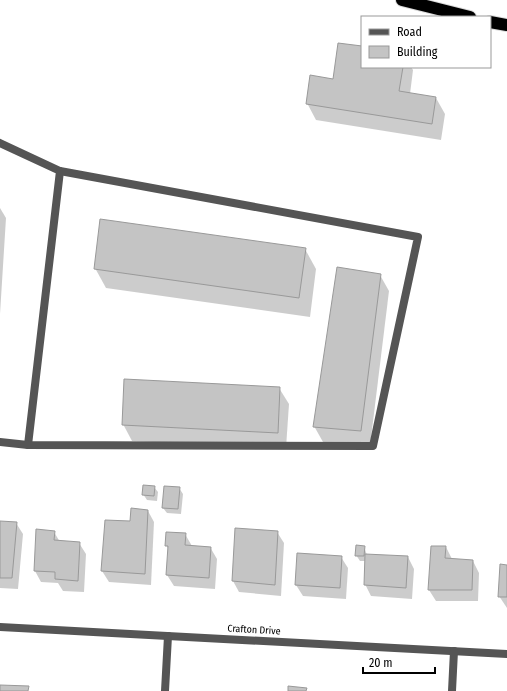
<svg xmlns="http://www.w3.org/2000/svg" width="507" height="691" viewBox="0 0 507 691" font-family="'Fira Sans Condensed',sans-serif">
	<rect width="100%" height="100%" fill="#fff"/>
	<g fill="#0003">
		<path d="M362 47V67H411L413 70 410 94 436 98 445 114 441 140 316 120 307 103 334 80Z"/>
		<path d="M0 208 6 218 0 314Z"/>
		<path d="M305 249 316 269 310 317 106 288 95 268Z"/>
		<path d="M380 275 389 291 370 446 323 442 314 426Z"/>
		<path d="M279 388 289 404 286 448 132 441 123 424Z"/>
		<path d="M154 487 158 492 157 501 147 500 143 494Z"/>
		<path d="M179 488 183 494 181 514 167 513 163 508Z"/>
		<path d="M148 511 154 522 151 585 109 582 102 571 131 522Z"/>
		<path d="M0 522 16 523 23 534 18 589 0 588Z"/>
		<path d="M236 529 277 532 284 543 281 596 239 592 233 581Z"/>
		<path d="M54 532 60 542 79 543 86 554 84 592 63 591 58 583 41 582 35 571Z"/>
		<path d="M185 534 192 546 210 547 217 559 215 589 174 586 167 575 169 550 166 545Z"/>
		<path d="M364 547 367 555 408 557 414 569 412 599 371 596 365 584 366 561H360L356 555Z"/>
		<path d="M446 547 452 559 473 561 479 573 478 601H436L429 590Z"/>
		<path d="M341 557 348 568 346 599 303 596 296 585Z"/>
		<path d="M507 566V608L499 596Z"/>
	</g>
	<g fill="#c4c4c4" stroke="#999">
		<path d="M338 43 362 46V67H403L399 91 436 97 432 124 306 104 310 75 333 79Z"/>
		<path d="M100 219 306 248 299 298 94 269Z"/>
		<path d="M337 267 381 274 361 431 313 427Z"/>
		<path d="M124 379 280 387 278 433 122 425Z"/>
		<path d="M143 485 155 486 154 496 142 495Z"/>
		<path d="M164 486 180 487 178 509 162 508Z"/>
		<path d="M131 508 148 510 145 574 101 571 105 520 130 521Z"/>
		<path d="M0 521 17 522 12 578H0Z"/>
		<path d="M235 528 278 531 275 585 232 581Z"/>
		<path d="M36 529 55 531 54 540 80 542 78 581 55 579V572L34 571Z"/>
		<path d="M166 532 186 533 185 545 211 547 209 578 166 575 168 546H165Z"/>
		<path d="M356 545 365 546 364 556H355Z"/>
		<path d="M431 546H446L445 558 473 560 472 590H428Z"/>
		<path d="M297 553 342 556 340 588 295 585Z"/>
		<path d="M365 554 408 556 406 588 364 585Z"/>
		<path d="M500 564 507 565V597H498Z"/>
		<path d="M0 685 29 686 28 691H0Z"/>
		<path d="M288 686 307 688 306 691H288Z"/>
	</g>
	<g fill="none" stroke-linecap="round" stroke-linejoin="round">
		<g stroke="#dbdbdb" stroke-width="14">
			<g id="highway">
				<path d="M402 0 470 17"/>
				<path d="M490 22 507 25"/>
			</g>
		</g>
		<g stroke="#555" stroke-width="8">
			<path d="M0 143 60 171 28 445"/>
			<path d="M0 442 28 445 373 446 418 237 60 171"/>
			<path d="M0 627 507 654"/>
			<path d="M165 691 168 636"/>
			<path d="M452 691 454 651"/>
		</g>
		<use href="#highway" stroke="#000" stroke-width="12"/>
	</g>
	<g text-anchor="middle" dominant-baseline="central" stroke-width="4" stroke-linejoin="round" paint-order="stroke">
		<g font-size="10" fill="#000" stroke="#fff">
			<text transform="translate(254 630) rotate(3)">Crafton Drive</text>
		</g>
	</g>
	<rect x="361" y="16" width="130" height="52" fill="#ffffff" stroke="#999999"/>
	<rect x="369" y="29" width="20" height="6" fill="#555555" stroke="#999999"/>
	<text x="397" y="36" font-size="12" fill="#000000">Road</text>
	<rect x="369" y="46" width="20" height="12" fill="#c4c4c4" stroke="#999999"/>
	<text x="397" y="56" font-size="12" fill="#000000">Building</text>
	<path d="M363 667v6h72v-6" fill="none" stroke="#000000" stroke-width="2"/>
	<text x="369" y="667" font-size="12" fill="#000000" stroke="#ffffff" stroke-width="3" paint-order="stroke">20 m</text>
</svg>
